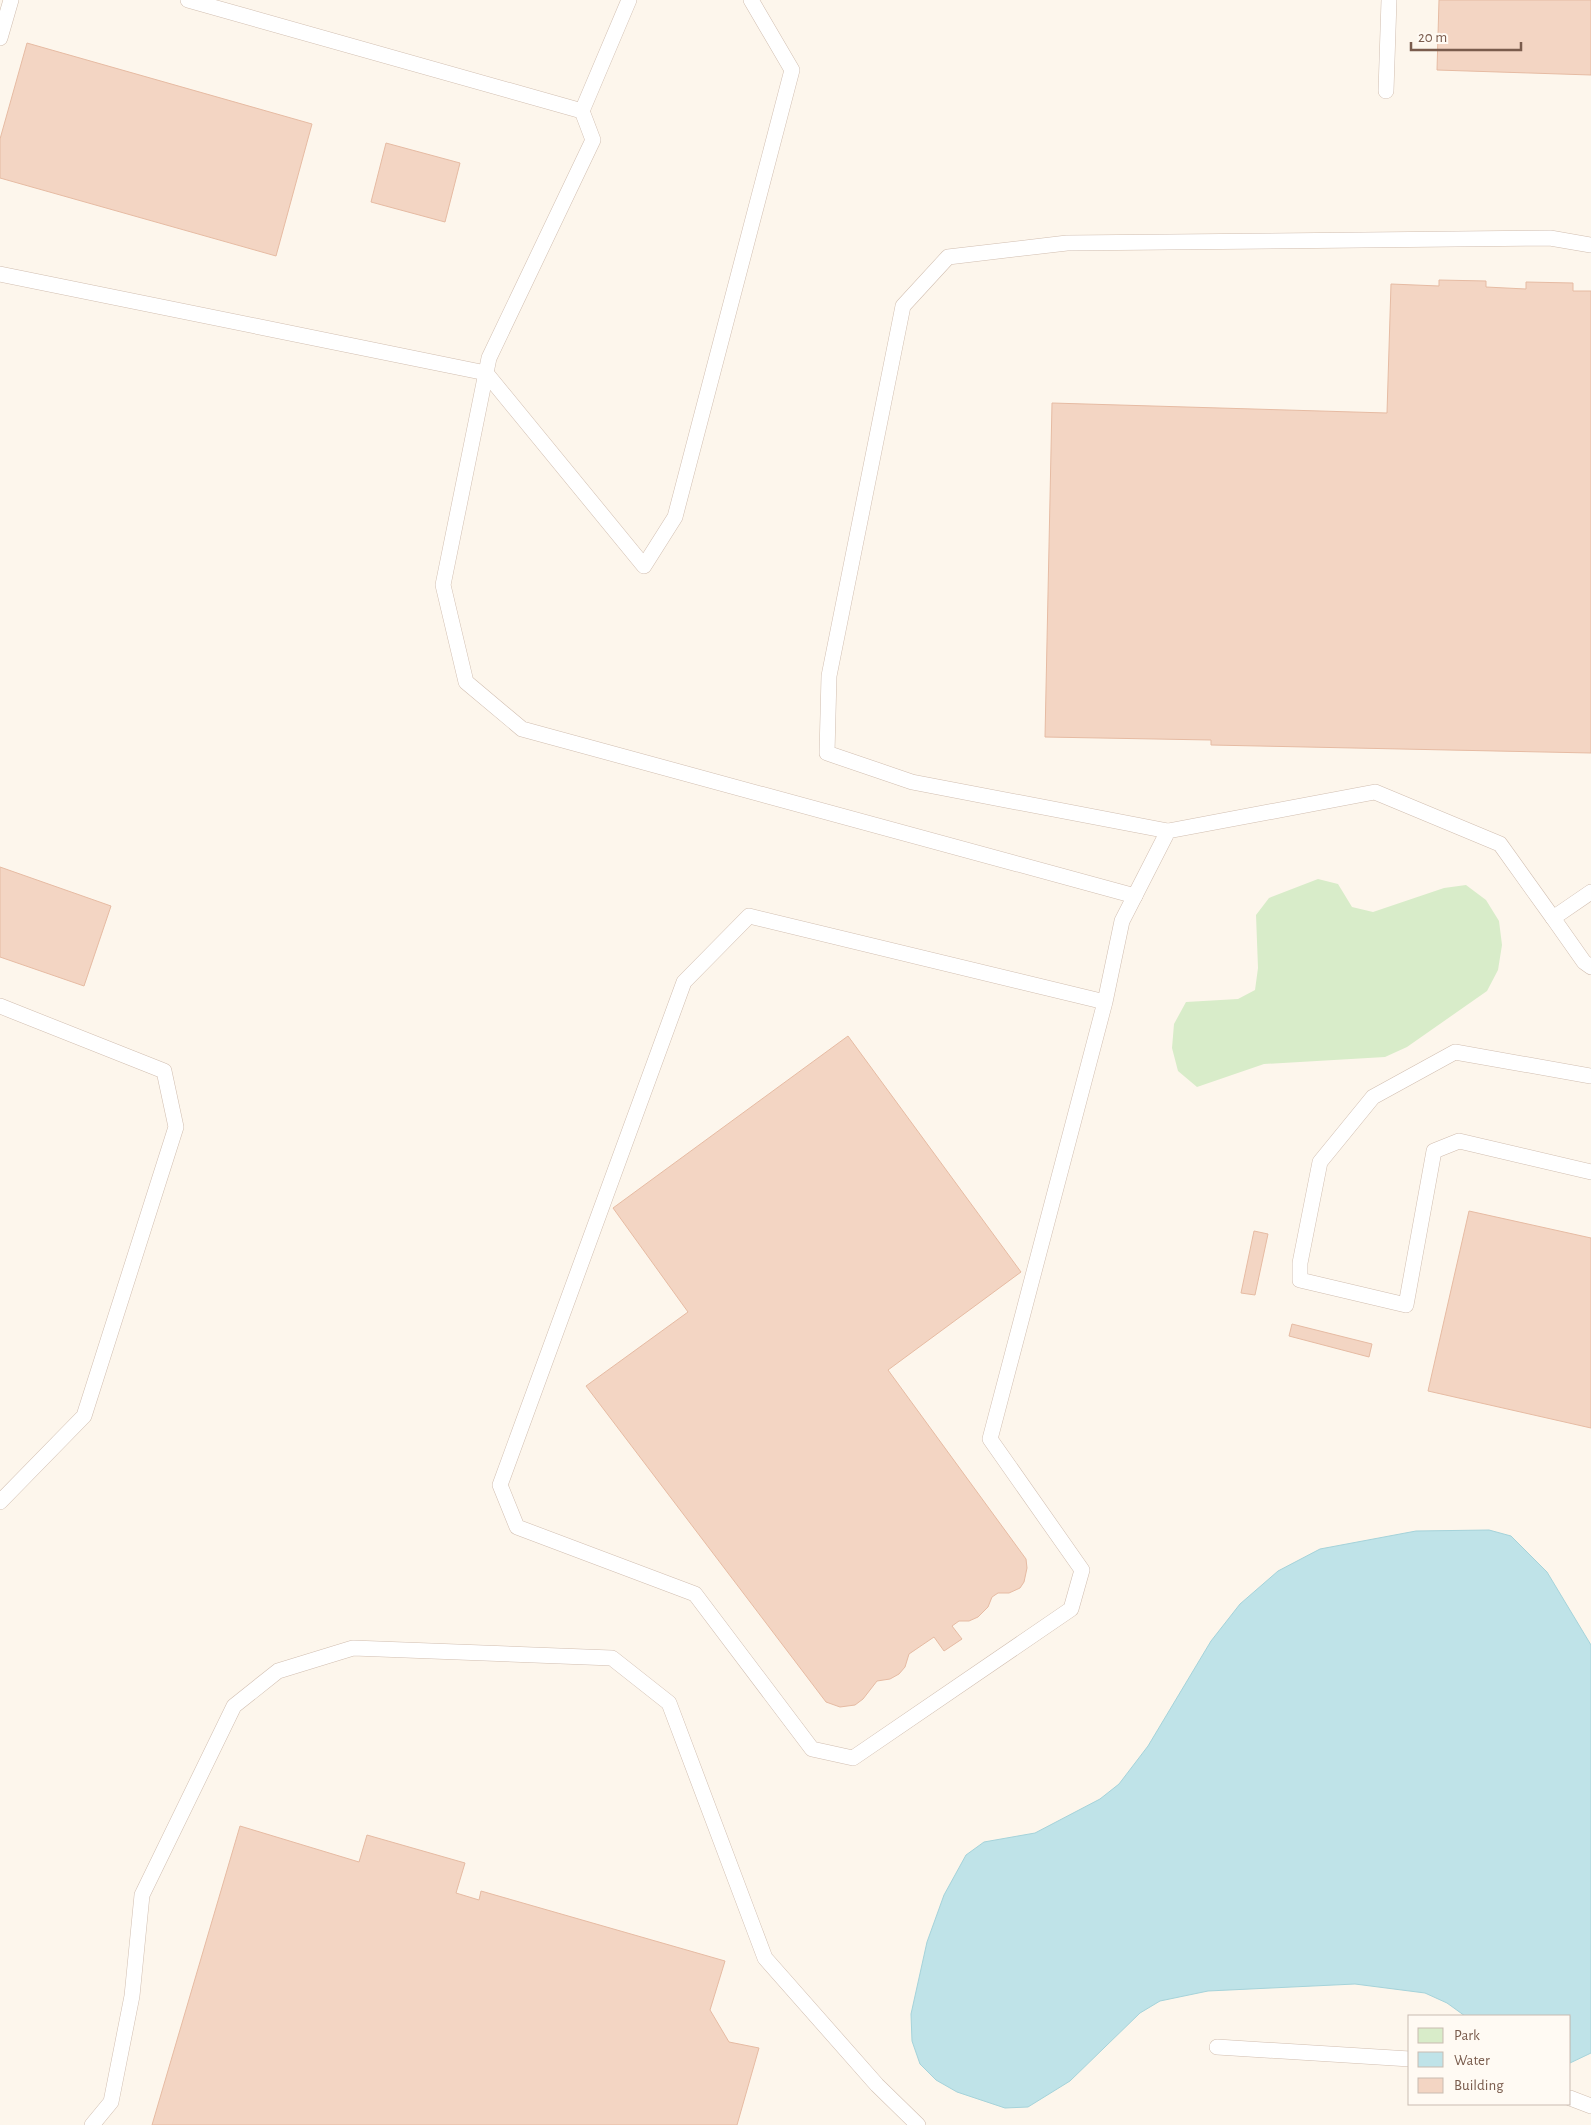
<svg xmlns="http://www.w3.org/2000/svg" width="1591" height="2125" viewBox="0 0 1591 2125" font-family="'Alegreya Sans',sans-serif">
	<rect width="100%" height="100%" fill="#fdf6ec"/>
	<path fill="#d8ecc9" d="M1318 879 1338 884 1352 907 1373 912 1444 888 1466 885 1486 900 1499 921 1502 945 1498 970 1487 991 1407 1047 1385 1057 1264 1064 1197 1087 1178 1071 1172 1048 1174 1024 1186 1002 1238 999 1255 990 1258 968 1256 915 1269 898Z"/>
	<path fill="#bfe3e8" stroke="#a5d3da" d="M1489 1530 1511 1536 1547 1572 1591 1645V2053L1570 2063V2016H1465L1447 2003 1425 1993 1355 1984 1208 1991 1160 2001 1140 2013 1070 2081 1028 2107 1005 2108 957 2092 936 2080 920 2064 912 2041 911 2014 927 1942 944 1895 966 1855 984 1842 1035 1833 1100 1799 1119 1784 1148 1746 1211 1641 1240 1604 1278 1571 1320 1549 1416 1531Z"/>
	<g fill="#f3d5c3" stroke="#e6bba3">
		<path d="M1439 0H1591V75L1437 70Z"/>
		<path d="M27 43 312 124 276 256 0 178V139Z"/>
		<path d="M386 143 460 163 445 222 371 202Z"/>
		<path d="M1439 280 1486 281V287L1526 289V282L1573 283V291H1591V753L1211 745V740L1045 737 1052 403 1387 413 1391 284 1439 286Z"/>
		<path d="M0 867 111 906 84 986 0 957Z"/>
		<path d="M848 1036 1021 1272 888 1370 1026 1559 1027 1568 1024 1582 1020 1588 1009 1593H998L992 1597 988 1607 978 1617 969 1621H959L952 1626 962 1639 944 1651 934 1637 909 1654 905 1667 899 1674 890 1679 877 1681 863 1699 855 1705 840 1707 826 1702 586 1386 688 1312 613 1208Z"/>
		<path d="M1469 1211 1591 1238V1428L1428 1391Z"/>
		<path d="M1254 1231 1268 1234 1255 1295 1241 1293Z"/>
		<path d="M1292 1324 1372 1344 1369 1357 1289 1336Z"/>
		<path d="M240 1826 359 1862 367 1835 465 1863 456 1893 479 1900 481 1891 725 1961 710 2010 729 2042 759 2048 737 2125H152Z"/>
	</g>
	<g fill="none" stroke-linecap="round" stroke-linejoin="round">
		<g stroke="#d1beb0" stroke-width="16">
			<g id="lane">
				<path d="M188 0 582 111 593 140 489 358 443 585 466 682 522 729 1135 896"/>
				<path d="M0 38 11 0"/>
				<path d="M1386 91 1389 0"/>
				<path d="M582 111 629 0"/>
				<path d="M0 274 486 373 644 566 675 517 792 70 751 0"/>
				<path d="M1168 831 912 782 827 753 829 676 903 306 948 257 1067 243 1550 238 1591 245"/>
				<path d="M1591 892 1553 918 1584 962 1591 967"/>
				<path d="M1105 1002 749 916 684 982 500 1485 517 1527 695 1594 812 1749 853 1758 1071 1609 1082 1570 990 1439 1105 1002 1122 921 1168 831 1375 792 1500 844 1553 918"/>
				<path d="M0 1006 164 1071 176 1127 84 1416 0 1502"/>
				<path d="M1591 1076 1455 1052 1373 1097 1320 1162 1300 1263V1280L1406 1305 1434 1151 1459 1141 1591 1172"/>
				<path d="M1217 2047 1410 2059"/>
				<path d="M1570 2098 1591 2106"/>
				<path d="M92 2125 111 2102 132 1996 142 1895 234 1706 278 1671 353 1648 612 1658 669 1703 765 1958 877 2085 918 2125"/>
			</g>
		</g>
		<use href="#lane" stroke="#fff" stroke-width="15"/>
	</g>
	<rect x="1408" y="2015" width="162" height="90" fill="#fffaf3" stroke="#cabbb1"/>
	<rect x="1418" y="2028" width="25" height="15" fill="#d8ecc9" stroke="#cabbb1"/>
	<text x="1454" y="2040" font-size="15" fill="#7a5c4d">Park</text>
	<rect x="1418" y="2052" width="25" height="15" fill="#bfe3e8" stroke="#cabbb1"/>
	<text x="1454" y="2065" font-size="15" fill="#7a5c4d">Water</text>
	<rect x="1418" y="2078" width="25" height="15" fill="#f3d5c3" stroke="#cabbb1"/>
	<text x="1454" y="2090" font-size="15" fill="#7a5c4d">Building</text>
	<path d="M1411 42v8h110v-8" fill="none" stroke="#7a5c4d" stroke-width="2.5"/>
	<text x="1418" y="42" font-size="15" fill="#7a5c4d" stroke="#fffaf3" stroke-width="4" paint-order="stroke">20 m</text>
</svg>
